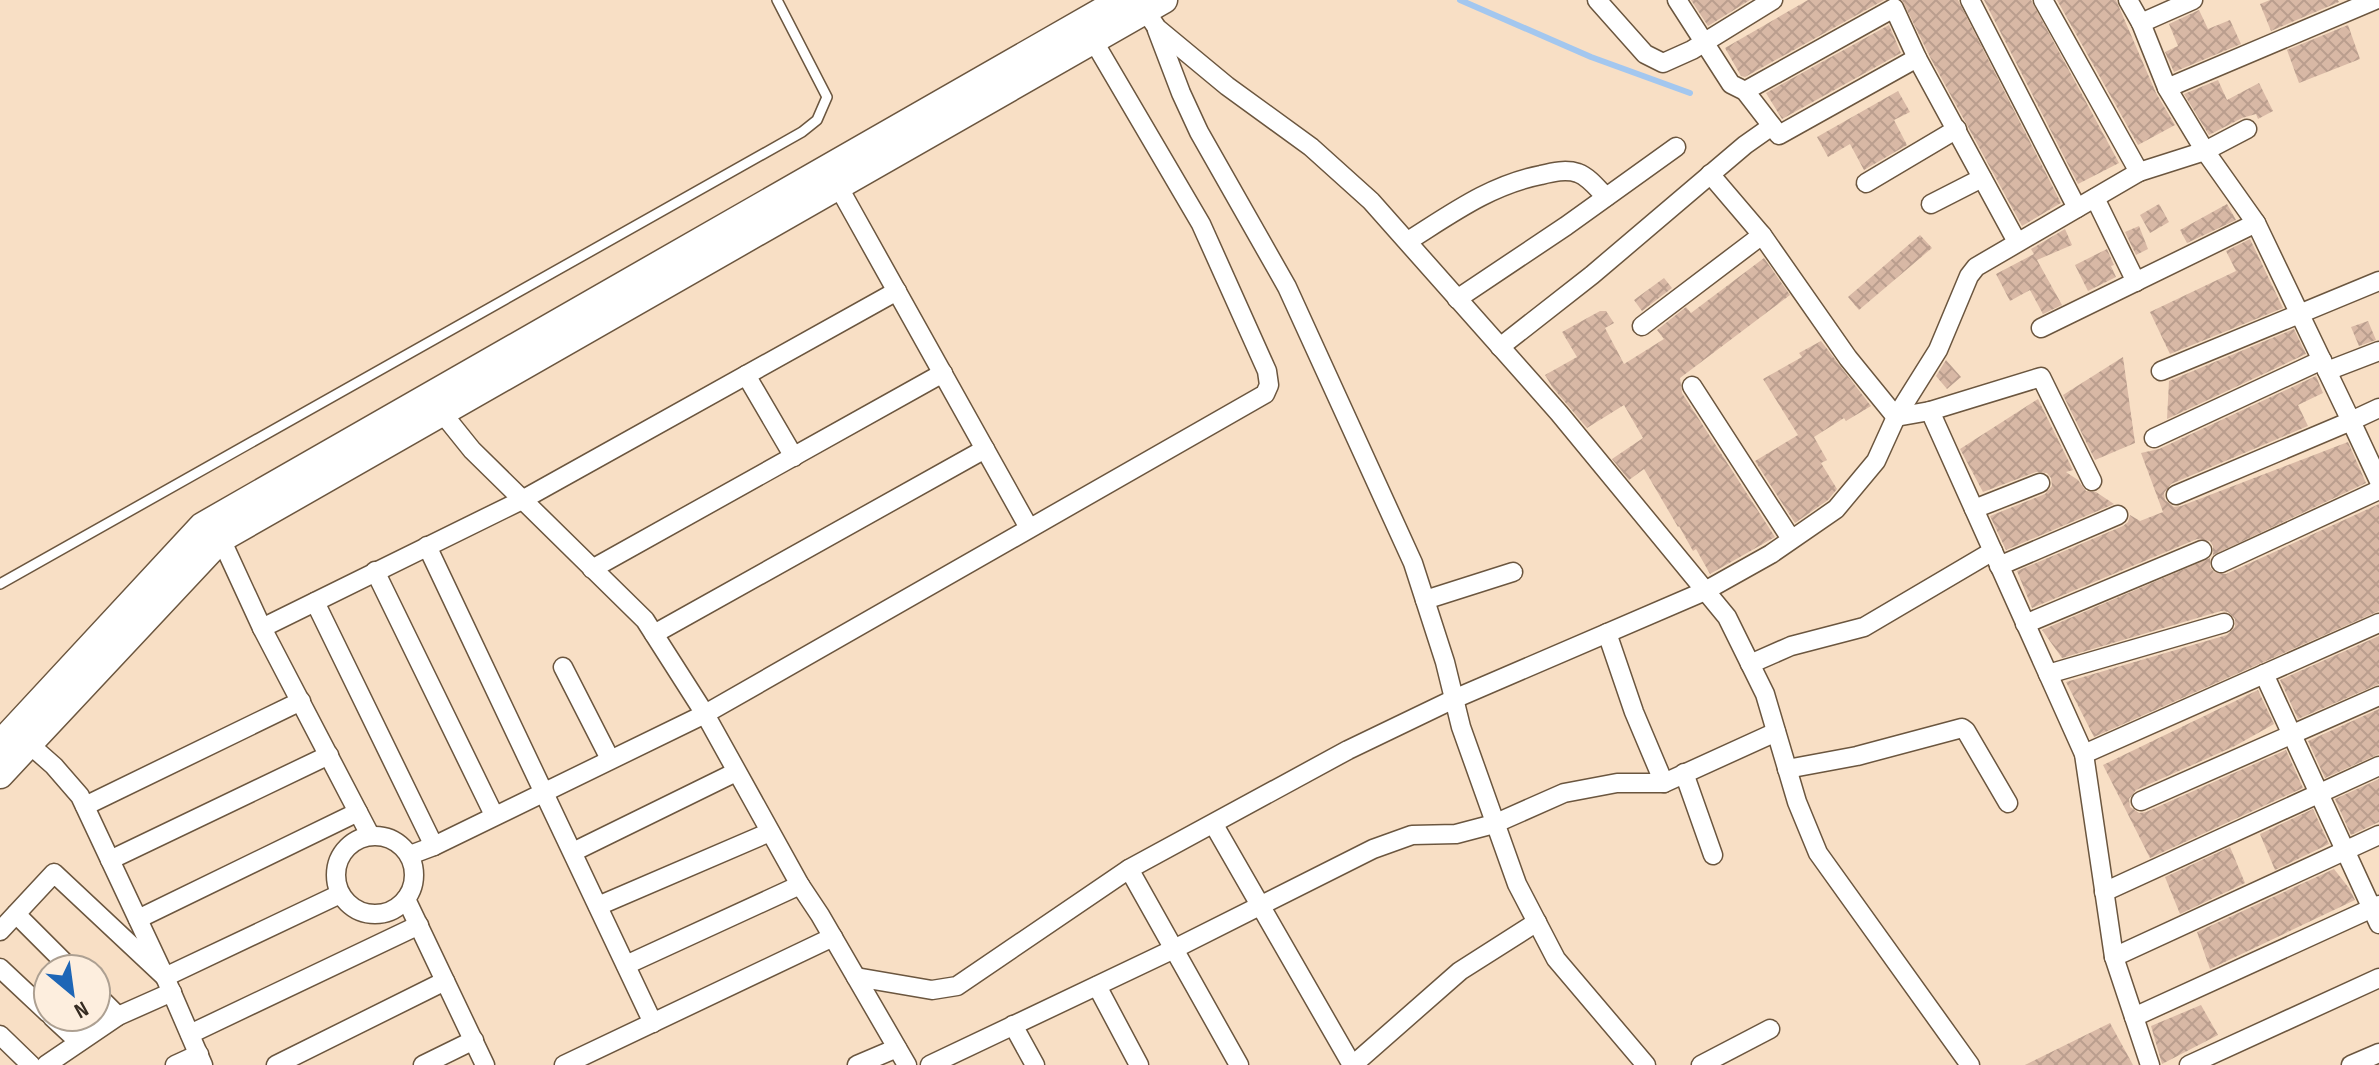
<svg xmlns="http://www.w3.org/2000/svg" width="2379" height="1065" viewBox="0 0 2379 1065" font-family="'Sofia Sans Condensed',sans-serif">
	<defs>
		<pattern id="building-cross-hatch" width="8" height="8" patternUnits="userSpaceOnUse" patternTransform="scale(2)"><rect width="8" height="8" fill="#d8b8a5"/><path d="M0 0l8 8M0 8l8-8" fill="none" stroke="#ba9e8e"/></pattern>
	</defs>
	<rect width="100%" height="100%" fill="#f8dfc5"/>
	<g fill="none" stroke-linecap="round" stroke-linejoin="round">
		<path stroke="#a3c7ef" stroke-width="6" d="M1460 0 1591 57 1690 93"/>
	</g>
	<g fill="url(#building-cross-hatch)">
		<path d="M1691 0H1750L1708 26Z"/>
		<path d="M1808 0H1884L1745 77 1741 76 1725 48Z"/>
		<path d="M1902 0H1958L2061 203 2022 226 1931 59Z"/>
		<path d="M1984 0H2031L2119 163 2078 184Z"/>
		<path d="M2057 0H2116L2156 93 2175 125 2138 145Z"/>
		<path d="M2270 0H2338L2339 2 2271 31 2260 4Z"/>
		<path d="M2199 10 2208 29 2230 20 2241 44 2174 72 2165 52 2178 46 2169 24Z"/>
		<path d="M1889 25 1901 53 1782 119 1766 93Z"/>
		<path d="M2348 25 2360 59 2299 83 2287 50Z"/>
		<path d="M2218 80 2227 100 2259 83 2273 111 2258 119 2256 114 2242 118 2209 135 2184 94Z"/>
		<path d="M1898 91 1910 112 1894 120 1907 145 1864 170 1850 144 1828 157 1817 137Z"/>
		<path d="M2159 204 2169 222 2150 233 2140 215Z"/>
		<path d="M2227 204 2236 220 2187 243 2180 230Z"/>
		<path d="M2139 226 2148 249 2136 255 2125 232Z"/>
		<path d="M2065 229 2072 245 2037 260 2062 305 2043 314 2030 290 2010 301 1996 274 2034 254 2035 256 2031 249Z"/>
		<path d="M1920 235 1932 248 1859 310 1848 297Z"/>
		<path d="M2250 239 2283 308 2170 354 2150 312 2236 271 2226 251Z"/>
		<path d="M2107 249 2114 265 2111 266 2116 277 2088 291 2075 265Z"/>
		<path d="M1764 258 1790 295 1680 378 1682 393 1775 537 1710 574 1696 549 1693 551 1679 526 1678 527 1644 469 1629 480 1612 459 1643 438 1624 405 1587 428 1553 388 1545 375 1577 357 1562 332 1600 311H1606L1614 323 1605 328 1624 364 1664 339 1657 330 1686 307 1691 313Z"/>
		<path d="M1664 278 1672 288 1642 311 1634 300Z"/>
		<path d="M2368 321 2376 340 2359 346 2351 327Z"/>
		<path d="M2294 329 2306 354 2167 419 2169 381Z"/>
		<path d="M1821 341 1871 406 1846 421 1844 418 1814 437 1827 460 1821 463 1837 489 1828 500 1795 523 1755 461 1798 435 1763 379 1802 357 1799 353Z"/>
		<path d="M2123 357 2135 443 2095 460 2063 395Z"/>
		<path d="M1946 360 1961 377 1947 389 1936 376Z"/>
		<path d="M2316 376 2323 393 2298 405 2308 426 2171 484 2164 493 2165 500 2174 507 2181 506 2348 442 2366 483 2213 555V546L2210 541 2197 539 2032 608 2017 571 2123 526 2128 522 2130 515 2140 521 2163 512 2141 453 2159 449Z"/>
		<path d="M2038 399 2073 470 2066 472 2078 480 2086 491 2096 492 2114 504 2006 550 1990 516 2045 494 2052 486 2051 478 2047 473 2036 472 1983 492 1960 449Z"/>
		<path d="M2379 504V611L2094 737 2066 682 2227 635 2235 627V619L2228 612 2221 611 2062 658 2042 630 2210 558V567L2214 572 2226 574Z"/>
		<path d="M2379 636V684L2298 719 2280 680Z"/>
		<path d="M2258 690 2274 724 2235 746 2136 790 2129 799 2130 807 2139 813 2146 812 2286 750 2303 788 2150 858 2103 765Z"/>
		<path d="M2379 709V754L2325 778 2308 741Z"/>
		<path d="M2379 779V822L2351 835 2335 799Z"/>
		<path d="M2313 809 2329 844 2275 870 2260 834Z"/>
		<path d="M2230 847 2245 883 2180 914 2165 877Z"/>
		<path d="M2334 869 2349 888 2355 900 2210 969 2197 932Z"/>
		<path d="M2201 1005 2218 1035 2162 1064 2151 1026Z"/>
		<path d="M2110 1023 2133 1065H2025Z"/>
	</g>
	<g fill="none" stroke-linecap="round" stroke-linejoin="round">
		<g stroke="#6b563f" stroke-width="12">
			<path id="lane" d="M0 584 802 132 817 120 827 97 777 0"/>
		</g>
		<g stroke="#6b563f" stroke-width="21">
			<g id="street">
				<path d="M1138 0 1157 28 1227 86 1311 147 1371 201 1559 413 1727 617 1765 694 1797 802 1818 853 1970 1065"/>
				<path d="M1597 0 1645 54 1663 63 1692 50 1773 0"/>
				<path d="M1677 0 1731 84 1745 91 1779 135 1917 58"/>
				<path d="M1970 0 2077 208"/>
				<path d="M2043 0 2139 172"/>
				<path d="M2128 0 2141 23 2167 88 2205 151 2256 223 2351 421 2379 408"/>
				<path d="M2141 23 2193 0"/>
				<path d="M1157 30 1181 93 1199 132 1287 287 1413 563 1445 662 1461 727 1517 884 1556 959 1646 1065"/>
				<path d="M2167 88 2375 0"/>
				<path d="M1745 91 1894 8 1917 58 2017 242"/>
				<path d="M1710 174 1762 235 1848 358 1896 417 1930 411 2041 377 2092 481"/>
				<path d="M1866 183 1957 129"/>
				<path d="M838 186 1029 528"/>
				<path d="M2095 198 2136 282"/>
				<path d="M1931 204 1982 178"/>
				<path d="M1408 241C1451 214 1490 185 1541 175 1553 172 1566 169 1578 173 1589 177 1598 189 1606 197"/>
				<path d="M1457 299 1566 226 1676 147"/>
				<path d="M1642 326 1762 235"/>
				<path d="M2041 328 2256 223"/>
				<path d="M1500 347 1592 275 1745 145 1772 126"/>
				<path d="M2161 371 2379 281"/>
				<path d="M2327 371 2379 351"/>
				<path d="M746 375 794 457"/>
				<path d="M1692 386 1791 539"/>
				<path d="M435 404 472 450 645 620 705 714 800 885 820 915 907 1065"/>
				<path d="M1930 411 2084 754 2114 957 2150 1065"/>
				<path d="M2154 438 2322 360"/>
				<path d="M2176 495 2351 421 2379 481"/>
				<path d="M1974 509 2040 483"/>
				<path d="M221 539 262 628 370 835"/>
				<path d="M427 546 653 1023"/>
				<path d="M2221 563 2379 490"/>
				<path d="M1999 566 2118 515"/>
				<path d="M592 569 943 373"/>
				<path d="M375 571 494 815"/>
				<path d="M1425 600 1513 572"/>
				<path d="M315 602 434 846"/>
				<path d="M2025 624 2202 550"/>
				<path d="M262 628 522 500 897 291"/>
				<path d="M1607 633 1634 712 1664 783"/>
				<path d="M654 634 985 449"/>
				<path d="M1750 664 1791 646 1864 627 1993 551"/>
				<path d="M563 667 610 759"/>
				<path d="M2048 674 2224 623"/>
				<path d="M2264 674 2379 924"/>
				<path d="M20 736 54 766 80 796 165 977 203 1065"/>
				<path d="M2084 754 2379 623"/>
				<path d="M1787 769 1857 756 1962 728 1966 731 2008 803"/>
				<path d="M1684 773 1713 855"/>
				<path d="M2141 801 2379 696"/>
				<path d="M85 806 301 701"/>
				<path d="M1214 825 1352 1065"/>
				<circle cx="375" cy="875" r="39"/>
				<path d="M573 852 736 772"/>
				<path d="M410 855 434 846 705 714 1265 394 1269 385 1267 371 1201 224 1093 40"/>
				<path d="M110 860 329 755"/>
				<path d="M2104 892 2379 766"/>
				<path d="M406 899 485 1065"/>
				<path d="M598 906 770 832"/>
				<path d="M16 914 71 969"/>
				<path d="M138 919 358 812"/>
				<path d="M0 931 54 873 165 977 340 894"/>
				<path d="M2114 957 2379 835"/>
				<path d="M626 965 800 885"/>
				<path d="M0 968 48 1013"/>
				<path d="M856 977 932 990 957 986 1129 869"/>
				<path d="M1097 986 1139 1065"/>
				<path d="M96 994 118 1016"/>
				<path d="M52 1017 79 1042"/>
				<path d="M2134 1017 2379 905"/>
				<path d="M1013 1025 1035 1065"/>
				<path d="M190 1034 419 925"/>
				<path d="M0 1035 31 1065"/>
				<path d="M46 1065 118 1016 172 992"/>
				<path d="M175 1065 199 1054"/>
				<path d="M276 1065 445 981"/>
				<path d="M423 1065 474 1040"/>
				<path d="M564 1065 833 937"/>
				<path d="M857 1065 897 1048"/>
				<path d="M930 1065 1174 949 1373 849 1412 835 1456 834 1494 824 1564 793 1617 783H1664L1776 732"/>
				<path d="M1239 1065 1129 869 1348 750 1454 699 1705 591 1771 554 1836 509 1876 461 1896 417 1938 350 1969 276 1976 267 2139 172 2205 151 2247 129"/>
				<path d="M1353 1065 1460 971 1537 922"/>
				<path d="M1701 1065 1770 1029"/>
				<path d="M2189 1065 2379 978"/>
				<path d="M2351 1065 2379 1053"/>
			</g>
		</g>
		<g stroke="#6b563f" stroke-width="29">
			<g id="secondary">
				<path d="M0 744 202 526 1121 0"/>
				<path d="M0 775 221 539 1164 0"/>
			</g>
		</g>
		<use href="#lane" stroke="#fff" stroke-width="9"/>
		<use href="#street" stroke="#fff" stroke-width="18"/>
		<use href="#secondary" stroke="#fff" stroke-width="26"/>
	</g>
	<g transform="translate(72 993) rotate(151)"><circle r="38" fill="#fdeede" stroke="#ada092" stroke-width="2"/>
	<path d="M0-6L14 30L0 20L-14 30Z" fill="#1e66b6"/>
	<text y="-12" font-size="22" font-weight="bold" text-anchor="middle" fill="#352b21">N</text>
	</g>
</svg>
